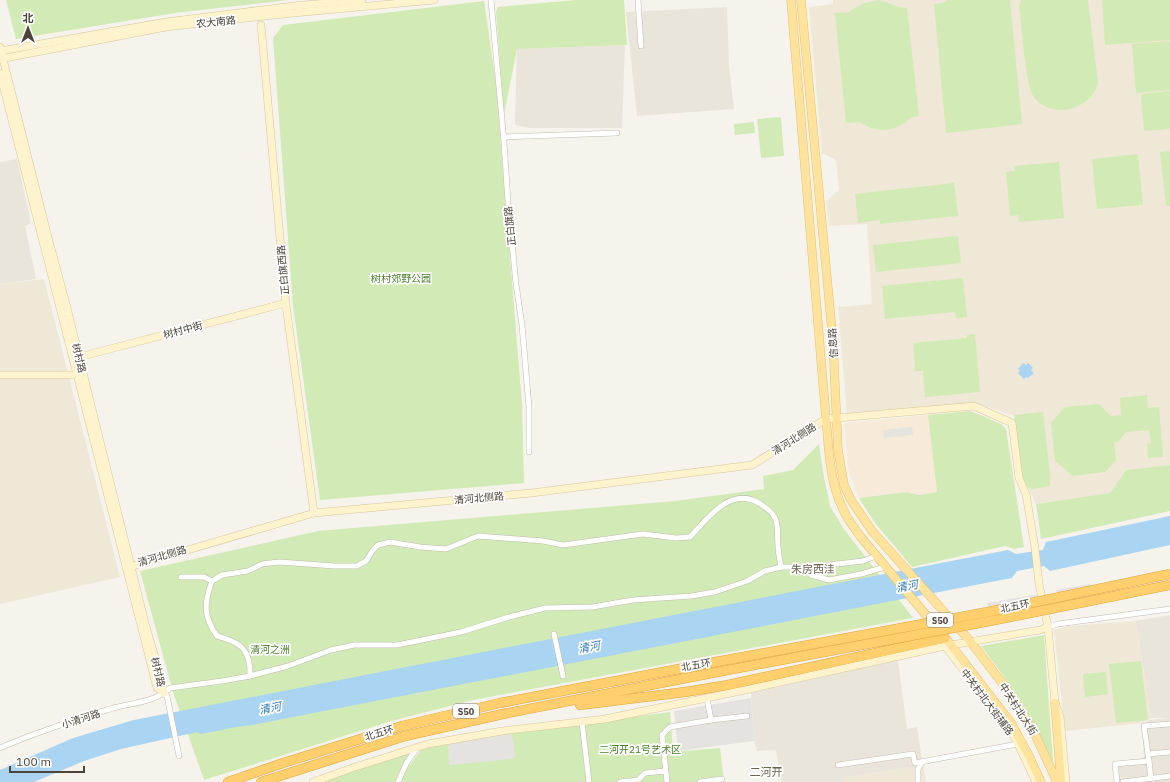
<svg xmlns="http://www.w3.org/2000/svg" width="1170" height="782" viewBox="0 0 1170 782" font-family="'IBM Plex Sans','Noto Sans SC',sans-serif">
	<rect width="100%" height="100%" fill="#f6f3ec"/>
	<g fill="#eae5da">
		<path d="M727 7 729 65 734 109 637 116 626 12Z"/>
		<path d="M625 45 622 128H529L515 125 517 49Z"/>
		<path d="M17 159 31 223 25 226 36 279 0 284V162Z"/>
		<path d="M1170 615V782H1115L1114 762 1144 758 1142 724 1149 720 1168 718H1151L1141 655 1135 621Z"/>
		<path d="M898 660 907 729 917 727 923 765 845 778V782H781L776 750 757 751 754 741 751 693Z"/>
	</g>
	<path fill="#f7ead8" d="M928 415 937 492 919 495 907 492 859 498 851 479 848 468 844 423Z"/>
	<g fill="#efe8d6">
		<path d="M833 0H1170V465L1126 470 1110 493 1036 504 1024 479 1015 416 976 403 847 414 838 307 872 304 867 224 829 226 826 201 839 190 836 160 822 153 809 7 833 4Z"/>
		<path d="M44 279 120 577 0 604V284Z"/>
		<path d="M1135 621 1141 655 1151 718 1142 723 1065 731 1054 630 1069 626Z"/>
		<path d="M923 765 926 782H845V778Z"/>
	</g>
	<g fill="#d2eab5">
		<path d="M6 0H289L175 13 16 39Z"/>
		<path d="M577 0H624L627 45 517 49 504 114 496 12 498 7Z"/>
		<path d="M880 0C890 3 897 8 907 8L919 116C908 117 911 119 903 124 889 133 872 131 860 122L846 123 835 13 850 12 854 8 865 3Z"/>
		<path d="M947 0H1010L1022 124 946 133 934 4 946 2Z"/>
		<path d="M1021 0H1088L1098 83C1094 97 1084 105 1070 109 1057 112 1042 108 1034 97 1025 86 1022 24 1019 6Z"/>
		<path d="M1102 0H1170V40L1105 45Z"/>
		<path d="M484 1 496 84 522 405 524 483 320 500 293 306 273 38 283 25Z"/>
		<path d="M1170 41V90L1136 93 1132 44Z"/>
		<path d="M1170 91V129L1144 131 1141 94Z"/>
		<path d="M781 117 784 156 761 158 757 119Z"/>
		<path d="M754 122 755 133 735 135 734 124Z"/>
		<path d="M1170 151V206H1166L1160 152Z"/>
		<path d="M1138 154 1143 205 1097 209 1092 159Z"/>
		<path d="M1059 162 1064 218 1019 222 1018 215 1010 216 1006 172 1015 171 1014 166Z"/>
		<path d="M954 183 958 216 880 224V220L858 223 855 194Z"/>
		<path d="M958 236 961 263 876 272 873 245Z"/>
		<path d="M963 278 967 317 956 318 955 312 885 319 882 286Z"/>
		<path d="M975 334 980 392 925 397 923 371H915L913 343 967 338V335Z"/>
		<path d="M1147 395 1148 408 1159 407 1163 457 1148 458 1147 444 1151 443 1149 430 1126 432 1118 442H1114L1116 460 1105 472 1073 476 1055 461 1051 423 1065 407 1099 404 1111 416 1121 415 1120 398Z"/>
		<path d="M971 411 1001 424 1006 429 1024 547 1014 549 1005 546 912 567 875 523 859 498 907 492 919 495 937 492 928 415Z"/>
		<path d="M1043 412 1050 475V486L1032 489 1027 487 1022 478 1014 415Z"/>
		<path d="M819 444 823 472 830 506 843 528 913 618 473 700 395 720 204 780 173 692 140 571 318 531 675 501 764 489 763 476 793 470Z"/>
		<path d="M1170 465V511L1041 539 1036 504 1110 493 1126 470Z"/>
		<path d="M1044 635 1053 762 1031 719 1005 678 981 646Z"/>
		<path d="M1141 661 1148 720 1116 723 1109 664Z"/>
		<path d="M1106 672 1108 694 1085 697 1083 674Z"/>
		<path d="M670 712 673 752 720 748 724 782H400L404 772 422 749 522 732Z"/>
		<path d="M411 753 395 782H318Z"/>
	</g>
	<g fill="#e5e3e0">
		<path d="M912 427 913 435 884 438 883 430Z"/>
		<path d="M1090 584 1094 605 1060 611 1056 590Z"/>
		<path d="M1040 594 1044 615 991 625 987 603Z"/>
		<path d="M751 698 754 741 678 751 674 711Z"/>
		<path d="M511 730 515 755 512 759 449 765 448 743Z"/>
	</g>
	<g fill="#a9d4f2">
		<path d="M1023 363 1026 365 1028 363 1033 368 1031 370 1034 373 1028 378 1026 377 1024 379 1018 373 1020 371 1018 369Z"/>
		<path d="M1170 516V545L1050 571 1044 566 1017 571 1012 578 1001 580 252 725 236 727 201 734 197 732 121 749 84 761 34 782H0V770L73 738 134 720 1008 550 1016 554 1043 550 1046 542Z"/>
	</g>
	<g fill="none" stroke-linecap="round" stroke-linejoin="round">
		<g stroke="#c2bbae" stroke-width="6">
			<g id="street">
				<path d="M491 0 504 142 508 202 516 284 522 325 529 407V452"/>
				<path d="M638 0 641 46"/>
				<path d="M504 137 617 133"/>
				<path d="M804 567 811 575 829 580 861 574 885 567"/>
				<path d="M181 577H204L212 581C204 603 203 616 217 636 240 642 251 649 250 676"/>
				<path d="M212 581 222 575 248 571 262 564 279 562 335 566H357L366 561 373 550 378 545 390 542 420 547 446 549 478 536 543 541 563 545 643 534 676 538 690 537C707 519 730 487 757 502 764 506 772 511 775 518 779 526 777 537 778 545 778 553 780 560 781 567"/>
				<path d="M1048 627 1058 624 1170 609"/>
				<path d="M554 634 563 676"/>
				<path d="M164 693 167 696 179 756"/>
				<path d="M711 720 747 716"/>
				<path d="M582 722 589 782"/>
				<path d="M0 748C36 732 75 720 113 708 131 703 156 702 170 688L222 681 250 676 288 666 331 650 354 645H397L461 632 509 617 545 608 592 607 633 600 691 596 715 592 747 581 765 571 781 567H811L863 561 876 556"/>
				<path d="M1148 754 1144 726 1170 724"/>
				<path d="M1149 761 1148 754 1170 752"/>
				<path d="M838 765 913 754 915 763 1018 744"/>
				<path d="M398 782 407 762 418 747"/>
				<path d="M620 782 638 780 645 773 666 771"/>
				<path d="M667 782 662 735 670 727 711 720 707 698"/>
				<path d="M700 782 722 779"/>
				<path d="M918 782V769L923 761"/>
				<path d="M1117 782 1115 764 1149 761 1151 779"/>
				<path d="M1123 782 1170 776"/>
			</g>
		</g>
		<g stroke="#d6c79b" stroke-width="8">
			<g id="secondary">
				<path d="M261 25 286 305 314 513"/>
				<path d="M0 47 48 237 66 304 146 627 163 685 164 693"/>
				<path d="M0 51 166 22 293 6 362 0"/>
				<path d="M0 59 166 27 293 13 434 0"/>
				<path d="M0 73 157 688 164 693"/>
				<path d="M79 357 286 303"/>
				<path d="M0 375H82"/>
				<path d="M126 568 314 513 531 493 752 465 826 419 974 406 1012 423 1019 478 1026 494 1035 548 1039 584 1048 627 1055 703 1060 716 1066 782"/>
				<path d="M945 646 1006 725 1016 740 1036 782"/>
				<path d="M313 782 352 768 428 744 502 731 605 719 745 690 945 646 1040 630 1048 627"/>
			</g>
		</g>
		<g stroke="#e6c16a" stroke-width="9">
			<g id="primary">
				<path d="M791 0 826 419C829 448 829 479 842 507 846 518 854 527 860 536L951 645 1011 723 1029 756 1041 782"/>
				<path d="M801 0 833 342 838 450 844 485 851 500 872 531 970 641 1003 684 1033 730 1057 782"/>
				<path d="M1055 703 1061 782"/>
			</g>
		</g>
		<g stroke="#e0a43c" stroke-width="10">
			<g id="highway">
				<path d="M580 705 685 692 728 685 945 638"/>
				<path d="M228 782 283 763 402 726 500 703 710 663"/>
				<path d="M261 782 405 736 503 714 712 673"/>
			</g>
		</g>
		<use href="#street" stroke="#fff" stroke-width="5"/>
		<use href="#secondary" stroke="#fff3cd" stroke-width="7"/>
		<use href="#primary" stroke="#ffe39c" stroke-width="8"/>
		<use href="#highway" stroke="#ffcf6e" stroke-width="9"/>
		<g stroke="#e0a43c" stroke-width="10" stroke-linecap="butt">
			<g id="highway-bridge">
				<path d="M710 663 988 612 1170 574"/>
				<path d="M712 673 990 621 1170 585"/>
			</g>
		</g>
		<use href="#highway-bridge" stroke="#ffcf6e" stroke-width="9"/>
	</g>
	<g text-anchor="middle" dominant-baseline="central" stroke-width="3.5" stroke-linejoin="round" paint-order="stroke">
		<g fill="#fff" stroke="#817c74" stroke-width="1">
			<rect x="927" y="613" width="26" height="14" rx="3"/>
			<rect x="453" y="704" width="26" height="14" rx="3"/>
		</g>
		<g font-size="9" font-weight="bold" fill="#4b4439">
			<text x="940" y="620">S50</text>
			<text x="466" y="711">S50</text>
		</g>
		<g font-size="10" fill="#4b4439" stroke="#fff">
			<text transform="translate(216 22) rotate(-6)">农大南路</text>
			<text transform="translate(510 226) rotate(-96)">正白旗路</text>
			<text transform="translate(283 270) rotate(-95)">正白旗西路</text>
			<text transform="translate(183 330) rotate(-15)">树村中街</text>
			<text transform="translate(833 343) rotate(-94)">信息路</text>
			<text transform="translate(79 358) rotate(77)">树村路</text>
			<text transform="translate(794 439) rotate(-32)">清河北侧路</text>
			<text transform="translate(479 498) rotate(-5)">清河北侧路</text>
			<text transform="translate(162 556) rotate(-16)">清河北侧路</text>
			<text transform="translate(1015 606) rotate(-12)">北五环</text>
			<text transform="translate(696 665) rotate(-10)">北五环</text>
			<text transform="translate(158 672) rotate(76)">树村路</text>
			<text transform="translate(987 702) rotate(53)">中关村北大街辅路</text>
			<text transform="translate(1018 709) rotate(57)">中关村北大街</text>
			<text transform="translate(81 719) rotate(-18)">小清河路</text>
			<text transform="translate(379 733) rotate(-17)">北五环</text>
		</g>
		<g font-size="10" fill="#4a7f2a" stroke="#fff">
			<text x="401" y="278">树村郊野公园</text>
			<text x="270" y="649">清河之洲</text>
			<text x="640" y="749">二河开21号艺术区</text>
		</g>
		<g font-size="11" fill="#6e6250" stroke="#fff">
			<text x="813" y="569">朱房西洼</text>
			<text x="766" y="772">二河开</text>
		</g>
		<g font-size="11" font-style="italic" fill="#2e7ab2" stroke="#fff">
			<text transform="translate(907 586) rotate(-11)">清河</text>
			<text transform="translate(589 647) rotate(-11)">清河</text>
			<text transform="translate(270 708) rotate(-11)">清河</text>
		</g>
	</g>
	<g transform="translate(28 28)" stroke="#ffffff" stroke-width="3" paint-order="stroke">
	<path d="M0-3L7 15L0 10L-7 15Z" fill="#4b4439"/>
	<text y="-6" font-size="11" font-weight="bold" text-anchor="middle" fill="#4b4439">北</text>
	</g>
	<path d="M10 766v6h74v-6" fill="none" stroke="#4b4439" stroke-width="2"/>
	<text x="16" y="766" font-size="12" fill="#4b4439" stroke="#ffffff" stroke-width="3" paint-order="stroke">100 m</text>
</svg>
